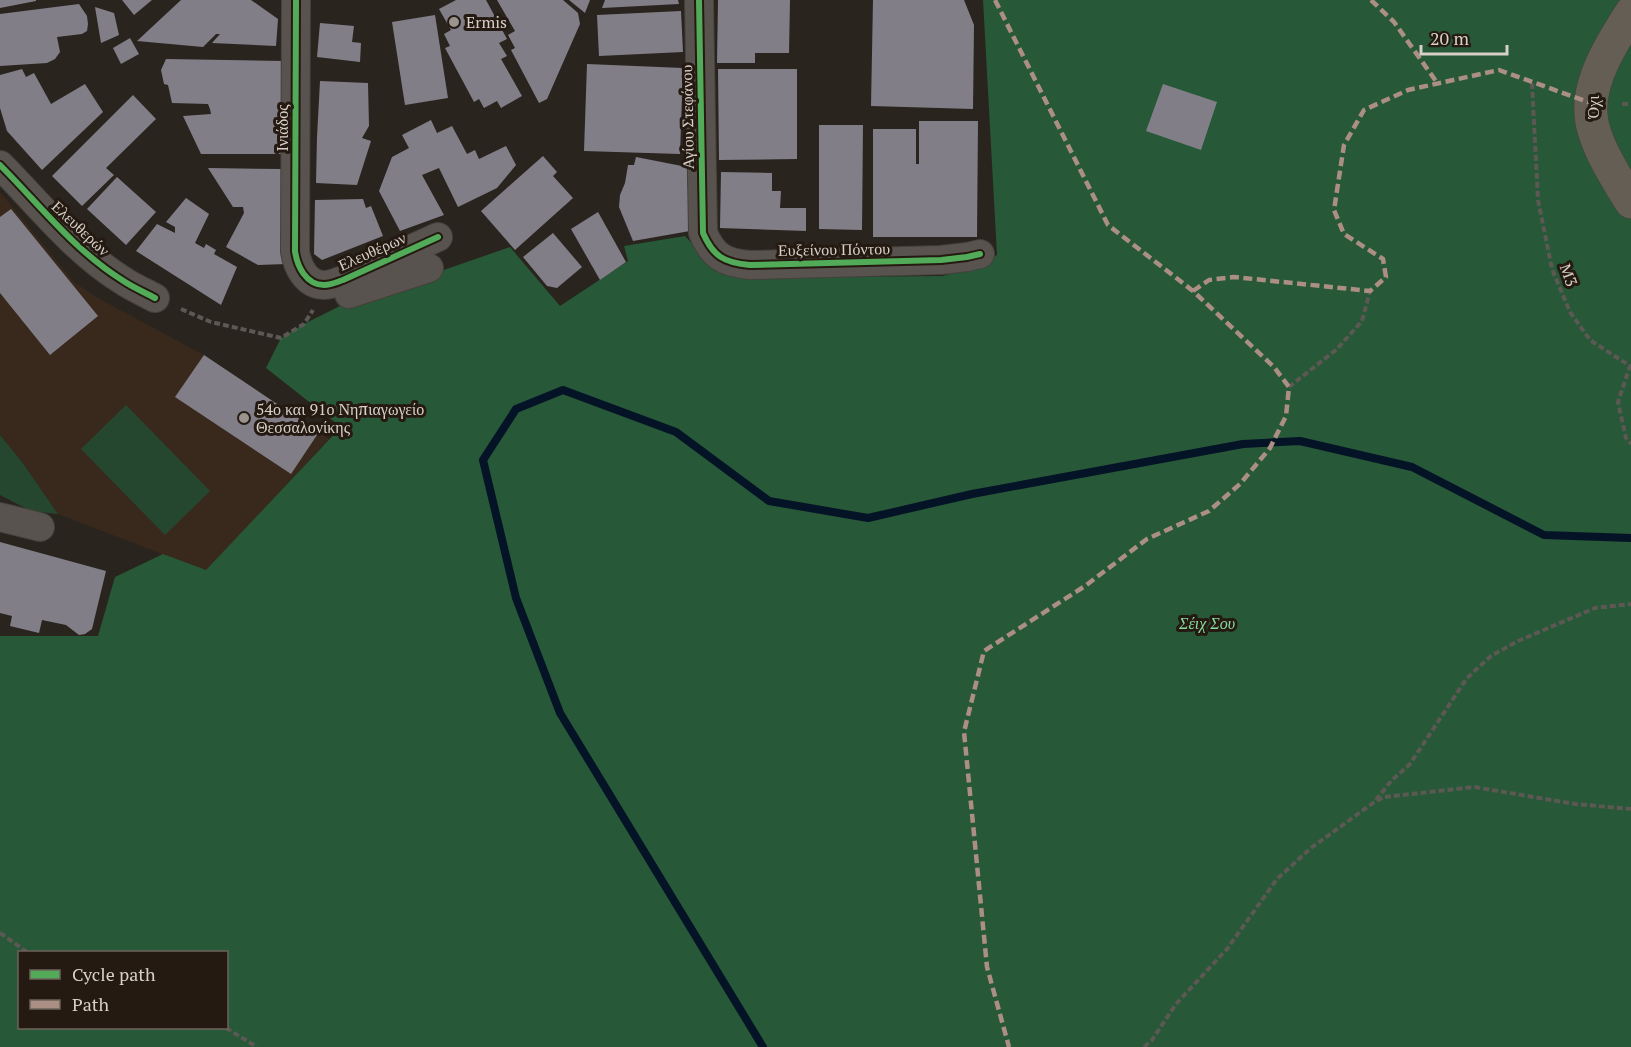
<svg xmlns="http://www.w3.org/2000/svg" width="1631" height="1047" viewBox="0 0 1631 1047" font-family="'PT Serif',serif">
	<rect width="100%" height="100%" fill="#2a241f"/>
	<path fill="#38291c" d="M0 192 74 282 96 297 204 355 329 439 206 571 58 514 22 462 0 435Z"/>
	<g fill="#26472f">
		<path d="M126 405 210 491 165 535 81 449Z"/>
		<path d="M0 435 22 462 58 514 31 511 0 495Z"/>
	</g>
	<path fill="#275837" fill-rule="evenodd" d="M983 0H1631V1047H0V636H98L115 577 163 554 206 570 341 427 266 368 281 338 304 324 340 306 510 247 560 306 628 261 624 246 685 236 720 273 816 277 943 276 970 268 997 255ZM20 952H226V1028H20Z"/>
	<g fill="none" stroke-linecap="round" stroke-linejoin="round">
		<path stroke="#051326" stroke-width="8" d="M763 1047 560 713 516 598 483 460 516 409 563 390 676 432 769 501 868 518 972 494 1243 444 1300 441 1412 467 1544 535 1631 538"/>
	</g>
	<g fill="#827e88">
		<path d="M0 0H36V1L0 8Z"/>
		<path d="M122 0H152L134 15Z"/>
		<path d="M181 0H251L278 19 276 46 212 43 220 34H216L203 47 137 41Z"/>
		<path d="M456 0H486L507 39 499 43 507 56 501 59 522 96 501 108 497 101 484 108 479 99 474 102 445 48 450 46 444 34 451 30 439 9Z"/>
		<path d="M497 0H563L578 13 580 24 547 99 539 103 511 50 515 48 508 35 515 31Z"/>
		<path d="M569 0H590L585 13Z"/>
		<path d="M605 0H678L679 4 602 8Z"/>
		<path d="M718 0H790L789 53H755V63H717Z"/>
		<path d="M873 0H964L974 25 973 109 871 106Z"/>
		<path d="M79 4 87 16 88 24 87 31 82 34 57 37 60 52 55 59 47 63 0 66V14Z"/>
		<path d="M95 7 114 13 119 35 101 43Z"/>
		<path d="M681 11 683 52 599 56 597 15Z"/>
		<path d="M435 15 448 98 405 105 392 22Z"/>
		<path d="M320 23 354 26 352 42 361 43 360 62 317 57Z"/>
		<path d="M130 38 139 54 121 64 113 48Z"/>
		<path d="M166 59 283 61 286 106H279L281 154H201L183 116 211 114 210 109 208 104 172 103 168 85 164 84 161 70Z"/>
		<path d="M587 64 683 68 680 154 584 151Z"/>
		<path d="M22 69 26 77 34 73 51 104 85 84 103 112 42 170 7 131 0 108V75Z"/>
		<path d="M718 69H797V159L719 160Z"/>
		<path d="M320 81 368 83 369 126 362 138 371 141 357 185 316 183 317 137Z"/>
		<path d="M1163 84 1217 102 1201 150 1146 131Z"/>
		<path d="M133 95 156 119 106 168 114 175 82 206 52 176Z"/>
		<path d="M431 120 437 133 452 126 467 154 475 150 479 159 506 146 516 165 497 188 458 207 439 168 422 175 444 215 400 231 379 191 392 157 409 148 402 135Z"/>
		<path d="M919 121H978L977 237H873V129H916V164H919Z"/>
		<path d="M819 125H863L862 230 819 229Z"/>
		<path d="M543 156 557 172 553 176 573 198 515 250 481 211Z"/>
		<path d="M636 157 687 167 690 231 633 241 619 207 620 195 625 183 628 165H634Z"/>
		<path d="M208 168 281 169 286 264 258 265 226 247 244 213 243 207H233Z"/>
		<path d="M721 172 772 173V191H781L780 208H806V231L720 228Z"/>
		<path d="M117 177 156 212 126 245 87 209Z"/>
		<path d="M186 198 209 214 195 243 204 248 206 244 216 250 214 254 237 267 221 305 136 251 157 224 175 233V227L166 222Z"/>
		<path d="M363 199 366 208 371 206 383 236 322 260 314 254 315 200Z"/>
		<path d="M11 209 98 316 50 355 0 293V217Z"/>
		<path d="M598 212 626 262 600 280 571 229Z"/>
		<path d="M553 233 582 267 557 288 547 286 523 257Z"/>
		<path d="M204 355 319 432 291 474 175 397Z"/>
		<path d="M0 542 106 571 92 629 85 634 79 635 66 625 42 620 39 633 10 626 12 616 0 613Z"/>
	</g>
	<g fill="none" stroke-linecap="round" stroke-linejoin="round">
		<g stroke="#45403c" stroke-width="30">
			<g id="minor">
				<path d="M296 0 295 251C297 266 306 285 324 285 331 285 337 282 343 280L438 237"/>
				<path d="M699 0 703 233C713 256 724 263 750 265L941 260 967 257 980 254"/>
				<path d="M0 165C39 204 74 250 122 280 132 287 144 292 155 298"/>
				<path d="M349 294 429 268"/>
				<path d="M0 517 40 527"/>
			</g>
		</g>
		<g stroke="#45403c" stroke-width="34">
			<path id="major" d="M1631 13C1613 41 1588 80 1591 114 1592 141 1617 179 1631 202"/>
		</g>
		<g stroke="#5c5854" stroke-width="4" stroke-dasharray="6 3" stroke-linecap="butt">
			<path d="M1532 83 1538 200 1552 269 1570 312 1590 340 1630 366 1618 402 1626 438 1631 444"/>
			<path d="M1622 104H1631"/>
			<path d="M181 309 211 322 281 338 304 324 313 310"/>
			<path d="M1289 387 1337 349 1362 321 1370 291"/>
			<path d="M1376 800 1391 781 1410 764 1467 678 1491 656 1518 641 1595 608 1631 604"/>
			<path d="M0 933 27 952"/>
			<path d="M226 1028 257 1047"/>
			<path d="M1144 1047 1152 1040 1176 1004 1227 949 1277 879 1311 848 1373 803 1384 797 1474 787 1575 804 1631 809"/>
		</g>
		<use href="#minor" stroke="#58534e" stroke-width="28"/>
		<use href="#major" stroke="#645e55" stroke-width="33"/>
		<g stroke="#ac8f84" stroke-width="4.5" stroke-dasharray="9 4.5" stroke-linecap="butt">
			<path d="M995 0 1108 225 1193 291 1274 367 1289 387 1286 416 1270 448 1240 484 1209 511 1147 539 1085 586 984 651 964 732 987 967 1009 1047"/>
			<path d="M1371 0 1394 22 1438 84"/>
			<path d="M1193 291 1209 280 1234 277 1370 291 1386 277 1383 259 1344 234 1334 210 1344 145 1364 110 1408 90 1499 70 1591 103"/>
		</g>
		<g stroke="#251a11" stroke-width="10">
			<g id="cycleway">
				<path d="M296 0 295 251C297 266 306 285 324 285 331 285 337 282 343 280L438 237"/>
				<path d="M699 0 703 233C713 256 724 263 750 265L941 260 967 257 980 254"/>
				<path d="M0 165C39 204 74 250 122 280 132 287 144 292 155 298"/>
			</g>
		</g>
		<use href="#cycleway" stroke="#51ab58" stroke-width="6"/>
	</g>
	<g fill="#9a948e" stroke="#251a11" stroke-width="2">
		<circle cx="454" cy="22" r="6"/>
		<circle cx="244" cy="418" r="6"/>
	</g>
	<g text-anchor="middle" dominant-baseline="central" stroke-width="6" stroke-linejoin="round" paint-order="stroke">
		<g font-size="16" fill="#d7d0c9" stroke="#251a11" text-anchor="start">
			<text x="466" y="22">Ermis</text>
			<text x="256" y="409">54ο και 91ο Νηπιαγωγείο<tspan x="256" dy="18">Θεσσαλονίκης</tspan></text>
		</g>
		<g font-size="16" fill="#d7d0c9" stroke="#251a11">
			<text transform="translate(1593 107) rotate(-90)">Όχι</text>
			<text transform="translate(687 117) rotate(-91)">Αγίου Στεφάνου</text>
			<text transform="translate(282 128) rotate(-90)">Ινιάδος</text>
			<text transform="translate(81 228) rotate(43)">Ελευθερών</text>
			<text transform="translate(834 249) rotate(-1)">Ευξείνου Πόντου</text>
			<text transform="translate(372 251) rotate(-24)">Ελευθέρων</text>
			<text transform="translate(1569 275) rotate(70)">Μ3</text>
		</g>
		<g font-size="16" font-style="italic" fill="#87dba0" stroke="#251a11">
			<text x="1207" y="623">Σέιχ Σου</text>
		</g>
	</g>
	<rect x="18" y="951" width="210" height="78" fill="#251a11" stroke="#6c635b" stroke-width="1.5"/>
	<rect x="30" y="970" width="30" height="9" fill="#51ab58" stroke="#6c635b" stroke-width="1.5"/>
	<text x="72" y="981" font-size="18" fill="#d7d0c9">Cycle path</text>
	<rect x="30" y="1000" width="30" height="9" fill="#ac8f84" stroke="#6c635b" stroke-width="1.5"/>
	<text x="72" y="1011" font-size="18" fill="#d7d0c9">Path</text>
	<path d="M1421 45v9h86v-9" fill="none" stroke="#d7d0c9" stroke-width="3"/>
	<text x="1430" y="45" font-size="18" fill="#d7d0c9" stroke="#251a11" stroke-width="4.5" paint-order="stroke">20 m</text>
</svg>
